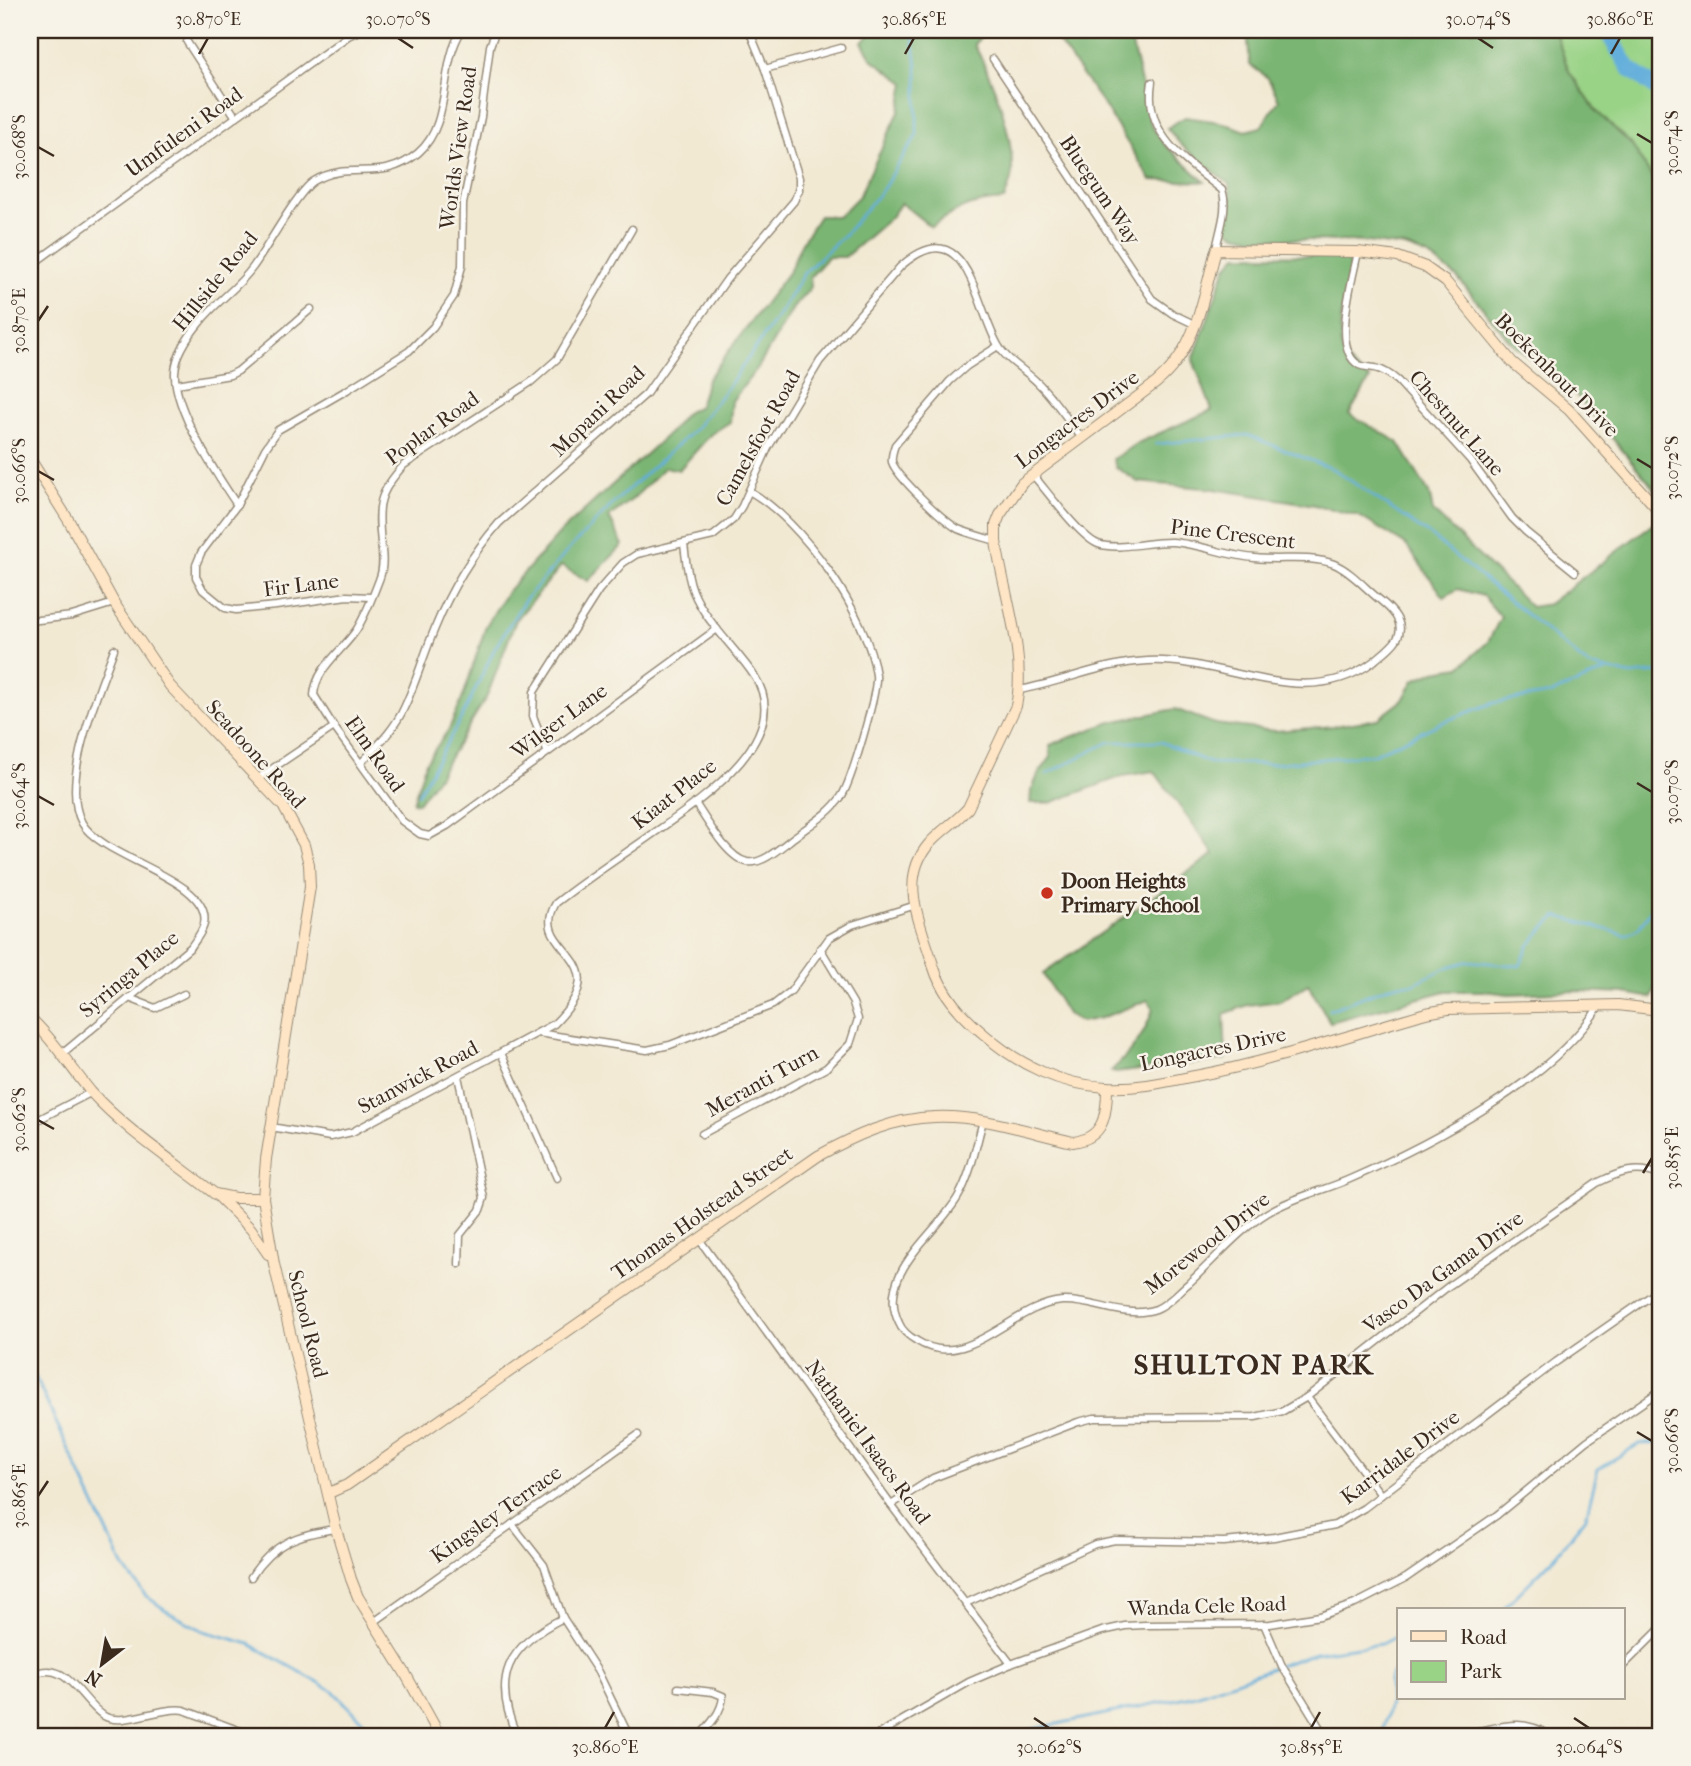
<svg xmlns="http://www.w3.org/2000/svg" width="1691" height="1766" viewBox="0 0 1691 1766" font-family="'IM FELL French Canon',serif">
	<rect width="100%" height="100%" fill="#f7f3e8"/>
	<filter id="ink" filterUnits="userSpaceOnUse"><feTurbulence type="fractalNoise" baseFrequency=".0143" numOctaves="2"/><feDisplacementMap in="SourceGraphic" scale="14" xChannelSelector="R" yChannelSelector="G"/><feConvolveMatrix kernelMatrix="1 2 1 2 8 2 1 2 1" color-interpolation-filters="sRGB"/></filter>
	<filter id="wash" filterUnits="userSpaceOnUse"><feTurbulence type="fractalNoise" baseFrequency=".00686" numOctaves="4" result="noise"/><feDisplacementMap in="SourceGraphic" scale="28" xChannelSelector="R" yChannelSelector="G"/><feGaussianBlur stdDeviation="1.57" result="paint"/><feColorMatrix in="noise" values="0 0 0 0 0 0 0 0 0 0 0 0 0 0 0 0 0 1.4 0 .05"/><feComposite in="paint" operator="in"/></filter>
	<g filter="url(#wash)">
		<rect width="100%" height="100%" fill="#f2e9d3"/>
		<path fill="#99d386" stroke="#6a7e52" stroke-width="2" d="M1554 30H1661V185L1651 177 1631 144 1596 111 1569 71Z"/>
		<g fill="#7ab573" stroke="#5a7048" stroke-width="2">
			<path d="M876 30H988L974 44C993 80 1014 133 1012 174 1011 182 1007 192 1004 200 971 202 958 208 931 227L901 203 891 217 845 257H828L810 277 811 287 793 308 759 366 732 401 730 422 711 434 679 470 665 467 634 498 609 517 623 545 588 581 561 566 516 620 487 696 437 778 418 803 413 802 426 762 449 729 463 697 486 626 506 593 561 532 670 432 686 413 699 406 707 380 790 270 801 244 819 216H839L859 196 900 110 905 83 872 59 862 42Z"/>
			<path d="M1050 30H1133L1132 45 1151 125 1164 144 1205 182 1151 180 1103 104Z"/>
			<path d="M1247 30H1554L1569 71 1596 111 1631 144 1651 176 1661 185V497L1579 398 1510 341 1457 277 1427 255 1405 247 1367 242 1252 238 1233 233 1225 227 1231 202 1229 184 1181 145 1167 128 1185 117 1220 122 1246 131 1261 127 1279 100 1268 78 1250 65Z"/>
			<path d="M1237 255 1342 256 1350 264C1347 290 1333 335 1345 357 1351 367 1361 373 1370 379L1349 414 1398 442 1429 493 1433 511 1531 607 1548 604 1658 520 1661 522V973L1658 978 1652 998 1625 993 1576 991 1509 994 1484 991H1446L1330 1022 1308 984 1280 1001 1248 1005 1224 1014 1226 1059 1115 1073 1111 1071C1131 1053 1146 1034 1153 1008L1148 1000 1101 1018 1081 1022 1067 1014 1043 974 1214 854 1154 771 1123 776 1050 803H1030L1031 792 1038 775 1051 757 1050 745 1111 722 1175 709 1215 724 1275 731 1334 726 1378 719 1403 700 1414 680 1435 671 1460 667 1488 642 1501 617 1483 596 1458 589 1444 597 1406 545 1359 516 1315 505 1214 489 1138 482 1116 467 1113 459 1140 442 1212 410 1193 360 1226 267Z"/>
		</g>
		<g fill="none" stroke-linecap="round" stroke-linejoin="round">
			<g stroke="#62aedb" stroke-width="2.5">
				<path d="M1156 444 1247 435 1335 470 1431 536 1589 666 1631 675 1661 672"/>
				<path d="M1047 774 1109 742H1161L1210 763 1269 764 1374 754 1443 722 1493 703 1551 694 1608 670"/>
				<path d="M418 794 463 715 495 648 524 601 572 546 618 499 695 429 731 383 779 314 804 273 846 233 883 189 917 135V66L912 30"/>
				<path d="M1329 1010 1393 985 1413 984 1448 967 1469 961 1520 966 1528 947 1540 932 1557 916 1626 935 1639 928 1661 894"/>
				<path d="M30 1366 123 1566 146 1596 170 1613 204 1631 250 1644 332 1690 373 1731"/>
				<path d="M1502 1610 1551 1561 1586 1517 1598 1469 1639 1444 1661 1443"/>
				<path d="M1000 1736 1196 1695 1315 1653 1381 1644 1399 1635"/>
				<path d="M1382 1736 1390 1703 1389 1680 1396 1667 1399 1647"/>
			</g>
			<path stroke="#62aedb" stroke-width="16" d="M1606 30 1629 68 1661 92"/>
		</g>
	</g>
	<g filter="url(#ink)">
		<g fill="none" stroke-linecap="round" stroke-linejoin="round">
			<g stroke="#968a78" stroke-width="9">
				<g id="street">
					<path d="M187 42 235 116"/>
					<path d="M993 59 1152 299 1173 314 1194 324"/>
					<path d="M765 69 841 48"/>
					<path d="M1152 82C1143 135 1186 161 1222 190 1229 208 1219 231 1216 250"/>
					<path d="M632 229 557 359 531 382 404 465C378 493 377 506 381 543 383 556 384 568 379 580 373 596 366 614 357 629 343 651 316 667 314 695L334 727 402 821 420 834 429 836 447 826 717 629"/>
					<path d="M1358 252C1353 278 1331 350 1359 365 1363 367 1369 367 1375 368 1384 370 1391 375 1398 381L1470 460 1512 518 1526 532 1575 572"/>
					<path d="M30 266 348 36 361 30"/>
					<path d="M177 384 230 375 238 371 311 309"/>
					<path d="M237 505C216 474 173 409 175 372 176 354 190 334 201 321 217 301 238 288 253 267 267 248 297 192 314 181 351 159 380 185 418 153 453 123 438 66 462 30"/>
					<path d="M996 541C983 537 970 534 958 529 944 521 897 477 892 462 891 456 893 451 895 445L950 381 967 366 998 346"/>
					<path d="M371 597 347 596 276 606 236 610 225 608 203 590 196 577V565L201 553 237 505 265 449 278 430 347 390 409 351 433 327 454 296 462 266 463 204 481 117 490 46 496 30"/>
					<path d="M30 621 72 616 114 603"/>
					<path d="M1019 690C1063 682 1103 663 1148 661 1223 657 1305 714 1374 661 1382 654 1391 648 1397 639 1406 623 1392 610 1380 600 1366 589 1351 571 1334 564 1311 555 1280 561 1255 558 1227 556 1200 544 1172 542 1150 541 1118 551 1098 544 1080 537 1047 491 1033 475"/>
					<path d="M547 751 533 716 534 692 599 590 623 563 637 554 713 536 734 519 742 506 768 448 820 361 900 267C967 207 975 306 998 345 1006 360 1025 370 1037 382 1054 398 1067 419 1081 437"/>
					<path d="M361 763C377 746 394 730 404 708 416 683 424 654 435 628 450 591 473 553 499 523L646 394 727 279 794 201 799 190V178L765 69 749 30"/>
					<path d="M257 779 334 727"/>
					<path d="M695 803C706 819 727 858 747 862 764 865 784 844 797 835 813 823 830 813 841 797 851 783 878 691 876 675 868 615 802 520 749 491"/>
					<path d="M129 998 155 1008 184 994"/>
					<path d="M538 1033 647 1050 670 1045 773 1005 791 991 829 938 852 925 913 906"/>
					<path d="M63 1053 191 947C196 939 202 933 204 924 213 879 102 859 82 823 59 781 99 692 114 649"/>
					<path d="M501 1053 557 1178"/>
					<path d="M458 1076 484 1198 480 1210 460 1235 459 1264"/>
					<path d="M983 1121C976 1145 971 1175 958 1197 937 1234 875 1274 899 1323 902 1331 910 1337 917 1341 968 1373 1012 1305 1062 1301 1093 1299 1125 1320 1156 1309 1169 1304 1178 1292 1189 1283 1214 1260 1238 1231 1267 1213 1293 1197 1323 1191 1350 1179 1428 1145 1554 1080 1599 1006"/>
					<path d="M30 1124 92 1092"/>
					<path d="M271 1127 330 1137 352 1132 554 1024C624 955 526 953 556 903 585 880 617 859 647 838 690 807 797 742 755 677 736 648 706 623 693 591 687 576 686 560 684 544"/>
					<path d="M702 1134 826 1068 850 1044 858 1019 853 1003 820 948"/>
					<path d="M699 1239 891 1505 1011 1664"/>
					<path d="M1307 1397 1381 1495"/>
					<path d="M891 1505 933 1478 1078 1422 1094 1418 1255 1417 1283 1411 1307 1397 1450 1285 1597 1183C1619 1172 1638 1165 1661 1176"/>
					<path d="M512 1524 544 1565 563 1618 598 1672 629 1736"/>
					<path d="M251 1577C273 1543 297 1534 336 1529"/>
					<path d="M966 1603 1095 1544 1115 1540 1224 1542 1274 1537 1335 1525 1364 1508 1556 1362 1661 1289"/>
					<path d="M374 1622 638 1435"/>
					<path d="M1264 1624 1282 1666 1320 1728 1327 1734 1350 1736"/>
					<path d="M1623 1666 1661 1628"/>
					<path d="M30 1676C67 1656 79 1700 104 1716 122 1727 161 1706 184 1710L254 1736"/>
					<path d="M678 1688 713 1692 723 1696C722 1712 710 1725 699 1736"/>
					<path d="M517 1736C491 1678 507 1646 563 1618"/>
					<path d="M875 1736 969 1682 1011 1664 1102 1631 1125 1626 1145 1625 1270 1624 1320 1616 1355 1604 1406 1578 1497 1515 1587 1441 1661 1390"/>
					<path d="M1401 1736C1419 1735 1437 1735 1455 1734 1492 1733 1515 1713 1551 1736"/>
				</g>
			</g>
			<g stroke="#968a78" stroke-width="12">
				<g id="secondary">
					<path d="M30 459 69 521 114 603 170 686 283 806 304 845 309 864 310 887 266 1159 263 1198"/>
					<path d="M1661 513 1569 410 1512 362 1446 282 1425 267 1398 257 1358 252 1216 250C1206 286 1199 332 1175 363 1170 370 1163 377 1156 383L1022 483 1000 515 996 525V541C1003 592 1027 655 1016 706L968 808C956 822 941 830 929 844 897 881 922 926 933 965 942 995 962 1016 986 1036 1019 1065 1061 1085 1106 1087 1136 1089 1166 1082 1195 1076 1274 1061 1349 1035 1426 1013L1448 1009 1618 1005 1651 1009 1661 1014"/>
					<path d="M30 1018C54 1040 70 1067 91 1092 124 1129 176 1163 215 1194L235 1198H263L274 1264 336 1529 351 1579 358 1597 405 1673 440 1736"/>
					<path d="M219 1197 251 1229 268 1254"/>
					<path d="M329 1493 347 1485 818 1156C854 1136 893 1118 935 1117 981 1115 1028 1132 1073 1142 1104 1138 1107 1115 1107 1087"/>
				</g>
			</g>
			<use href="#street" stroke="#fff" stroke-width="6"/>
			<use href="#secondary" stroke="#fde5c5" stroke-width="10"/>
		</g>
	</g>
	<path fill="none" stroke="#3b2a1e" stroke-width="2.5" d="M398 38 413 48M1478 38 1493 48M199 54 208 38M905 54 914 38M1611 54 1620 38M1637 134 1652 143M38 147 54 156M38 321 48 306M1637 459 1652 468M38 471 54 480M1637 783 1652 792M38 796 54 805M38 1120 54 1129M1643 1173 1652 1158M1637 1432 1652 1441M38 1496 48 1481M1034 1718 1049 1728M1574 1718 1589 1728M605 1728 614 1712M1311 1728 1320 1712"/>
	<circle fill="#c8321e" stroke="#f7f3e8" stroke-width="2.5" cx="1047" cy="893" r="7"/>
	<g text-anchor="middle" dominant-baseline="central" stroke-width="5" stroke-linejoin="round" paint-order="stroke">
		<g font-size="21" fill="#3b2a1e" stroke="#f7f3e8">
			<text transform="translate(184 132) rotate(-36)">Umfuleni Road</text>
			<text transform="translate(458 148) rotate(-82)">Worlds View Road</text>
			<text transform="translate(1100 190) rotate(56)">Bluegum Way</text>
			<text transform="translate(215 281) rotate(-51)">Hillside Road</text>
			<text transform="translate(1557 375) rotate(45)">Boekenhout Drive</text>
			<text transform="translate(598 411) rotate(-44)">Mopani Road</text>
			<text transform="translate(1077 419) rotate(-37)">Longacres Drive</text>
			<text transform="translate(1457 423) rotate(49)">Chestnut Lane</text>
			<text transform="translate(432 428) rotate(-36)">Poplar Road</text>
			<text transform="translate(758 438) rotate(-61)">Camelsfoot Road</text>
			<text transform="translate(1233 534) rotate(7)">Pine Crescent</text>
			<text transform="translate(301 585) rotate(-7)">Fir Lane</text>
			<text transform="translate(559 721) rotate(-36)">Wilger Lane</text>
			<text transform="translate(256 754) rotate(48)">Seadoone Road</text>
			<text transform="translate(375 754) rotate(55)">Elm Road</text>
			<text transform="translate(674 794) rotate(-38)">Kiaat Place</text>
			<text transform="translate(129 974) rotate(-40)">Syringa Place</text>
			<text transform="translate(1213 1049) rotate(-12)">Longacres Drive</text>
			<text transform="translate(418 1077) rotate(-28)">Stanwick Road</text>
			<text transform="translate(762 1081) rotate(-29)">Meranti Turn</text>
			<text transform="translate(702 1213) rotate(-35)">Thomas Holstead Street</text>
			<text transform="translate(1207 1243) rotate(-38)">Morewood Drive</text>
			<text transform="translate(1443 1272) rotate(-36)">Vasco Da Gama Drive</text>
			<text transform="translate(308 1324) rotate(76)">School Road</text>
			<text transform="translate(868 1442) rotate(54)">Nathaniel Isaacs Road</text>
			<text transform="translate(1400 1457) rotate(-37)">Karridale Drive</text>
			<text transform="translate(496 1514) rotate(-35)">Kingsley Terrace</text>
			<text transform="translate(1207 1606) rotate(-2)">Wanda Cele Road</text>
		</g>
		<g font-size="21" font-weight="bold" fill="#3b2a1e" stroke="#f7f3e8" text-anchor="start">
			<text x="1061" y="881">Doon Heights<tspan x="1061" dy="24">Primary School</tspan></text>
		</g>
		<g font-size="28" font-weight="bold" letter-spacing="2" fill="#3b2a1e" stroke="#f7f3e8">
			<text x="1254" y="1364">SHULTON PARK</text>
		</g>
	</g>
	<rect width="1691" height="1766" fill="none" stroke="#f7f3e8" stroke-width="77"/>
	<rect x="1397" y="1608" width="228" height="91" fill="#f7f3e8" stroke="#aca397" stroke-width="2"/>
	<rect x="1411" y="1631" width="35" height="10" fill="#fde5c5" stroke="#aca397" stroke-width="2"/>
	<text x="1460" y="1644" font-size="21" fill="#3b2a1e">Road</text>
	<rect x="1411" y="1661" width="35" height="21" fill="#99d386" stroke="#aca397" stroke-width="2"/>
	<text x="1460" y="1678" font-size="21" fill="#3b2a1e">Park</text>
	<g transform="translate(102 1664) rotate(211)" stroke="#f7f3e8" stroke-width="5" paint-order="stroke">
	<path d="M0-5L12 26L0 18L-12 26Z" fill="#3b2a1e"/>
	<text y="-10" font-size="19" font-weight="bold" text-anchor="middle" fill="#3b2a1e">N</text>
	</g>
	<rect x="38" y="38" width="1614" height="1690" fill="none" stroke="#3b2a1e" stroke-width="2.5"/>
	<g font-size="18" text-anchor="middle" fill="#3b2a1e">
		<text x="208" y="25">30.870°E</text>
		<text x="398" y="25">30.070°S</text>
		<text x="914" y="25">30.865°E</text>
		<text x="1478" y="25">30.074°S</text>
		<text x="1620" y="25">30.860°E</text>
		<text transform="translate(1672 143) rotate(-90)" y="6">30.074°S</text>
		<text transform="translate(19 147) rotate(-90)" y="6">30.068°S</text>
		<text transform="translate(19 321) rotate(-90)" y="6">30.870°E</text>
		<text transform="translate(1672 468) rotate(-90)" y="6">30.072°S</text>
		<text transform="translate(19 471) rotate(-90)" y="6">30.066°S</text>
		<text transform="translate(1672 792) rotate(-90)" y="6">30.070°S</text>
		<text transform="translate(19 796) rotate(-90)" y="6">30.064°S</text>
		<text transform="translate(19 1120) rotate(-90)" y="6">30.062°S</text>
		<text transform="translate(1672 1158) rotate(-90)" y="6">30.855°E</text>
		<text transform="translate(1672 1441) rotate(-90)" y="6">30.066°S</text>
		<text transform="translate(19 1496) rotate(-90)" y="6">30.865°E</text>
		<text x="605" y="1753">30.860°E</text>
		<text x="1049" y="1753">30.062°S</text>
		<text x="1311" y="1753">30.855°E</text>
		<text x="1589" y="1753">30.064°S</text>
	</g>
</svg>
